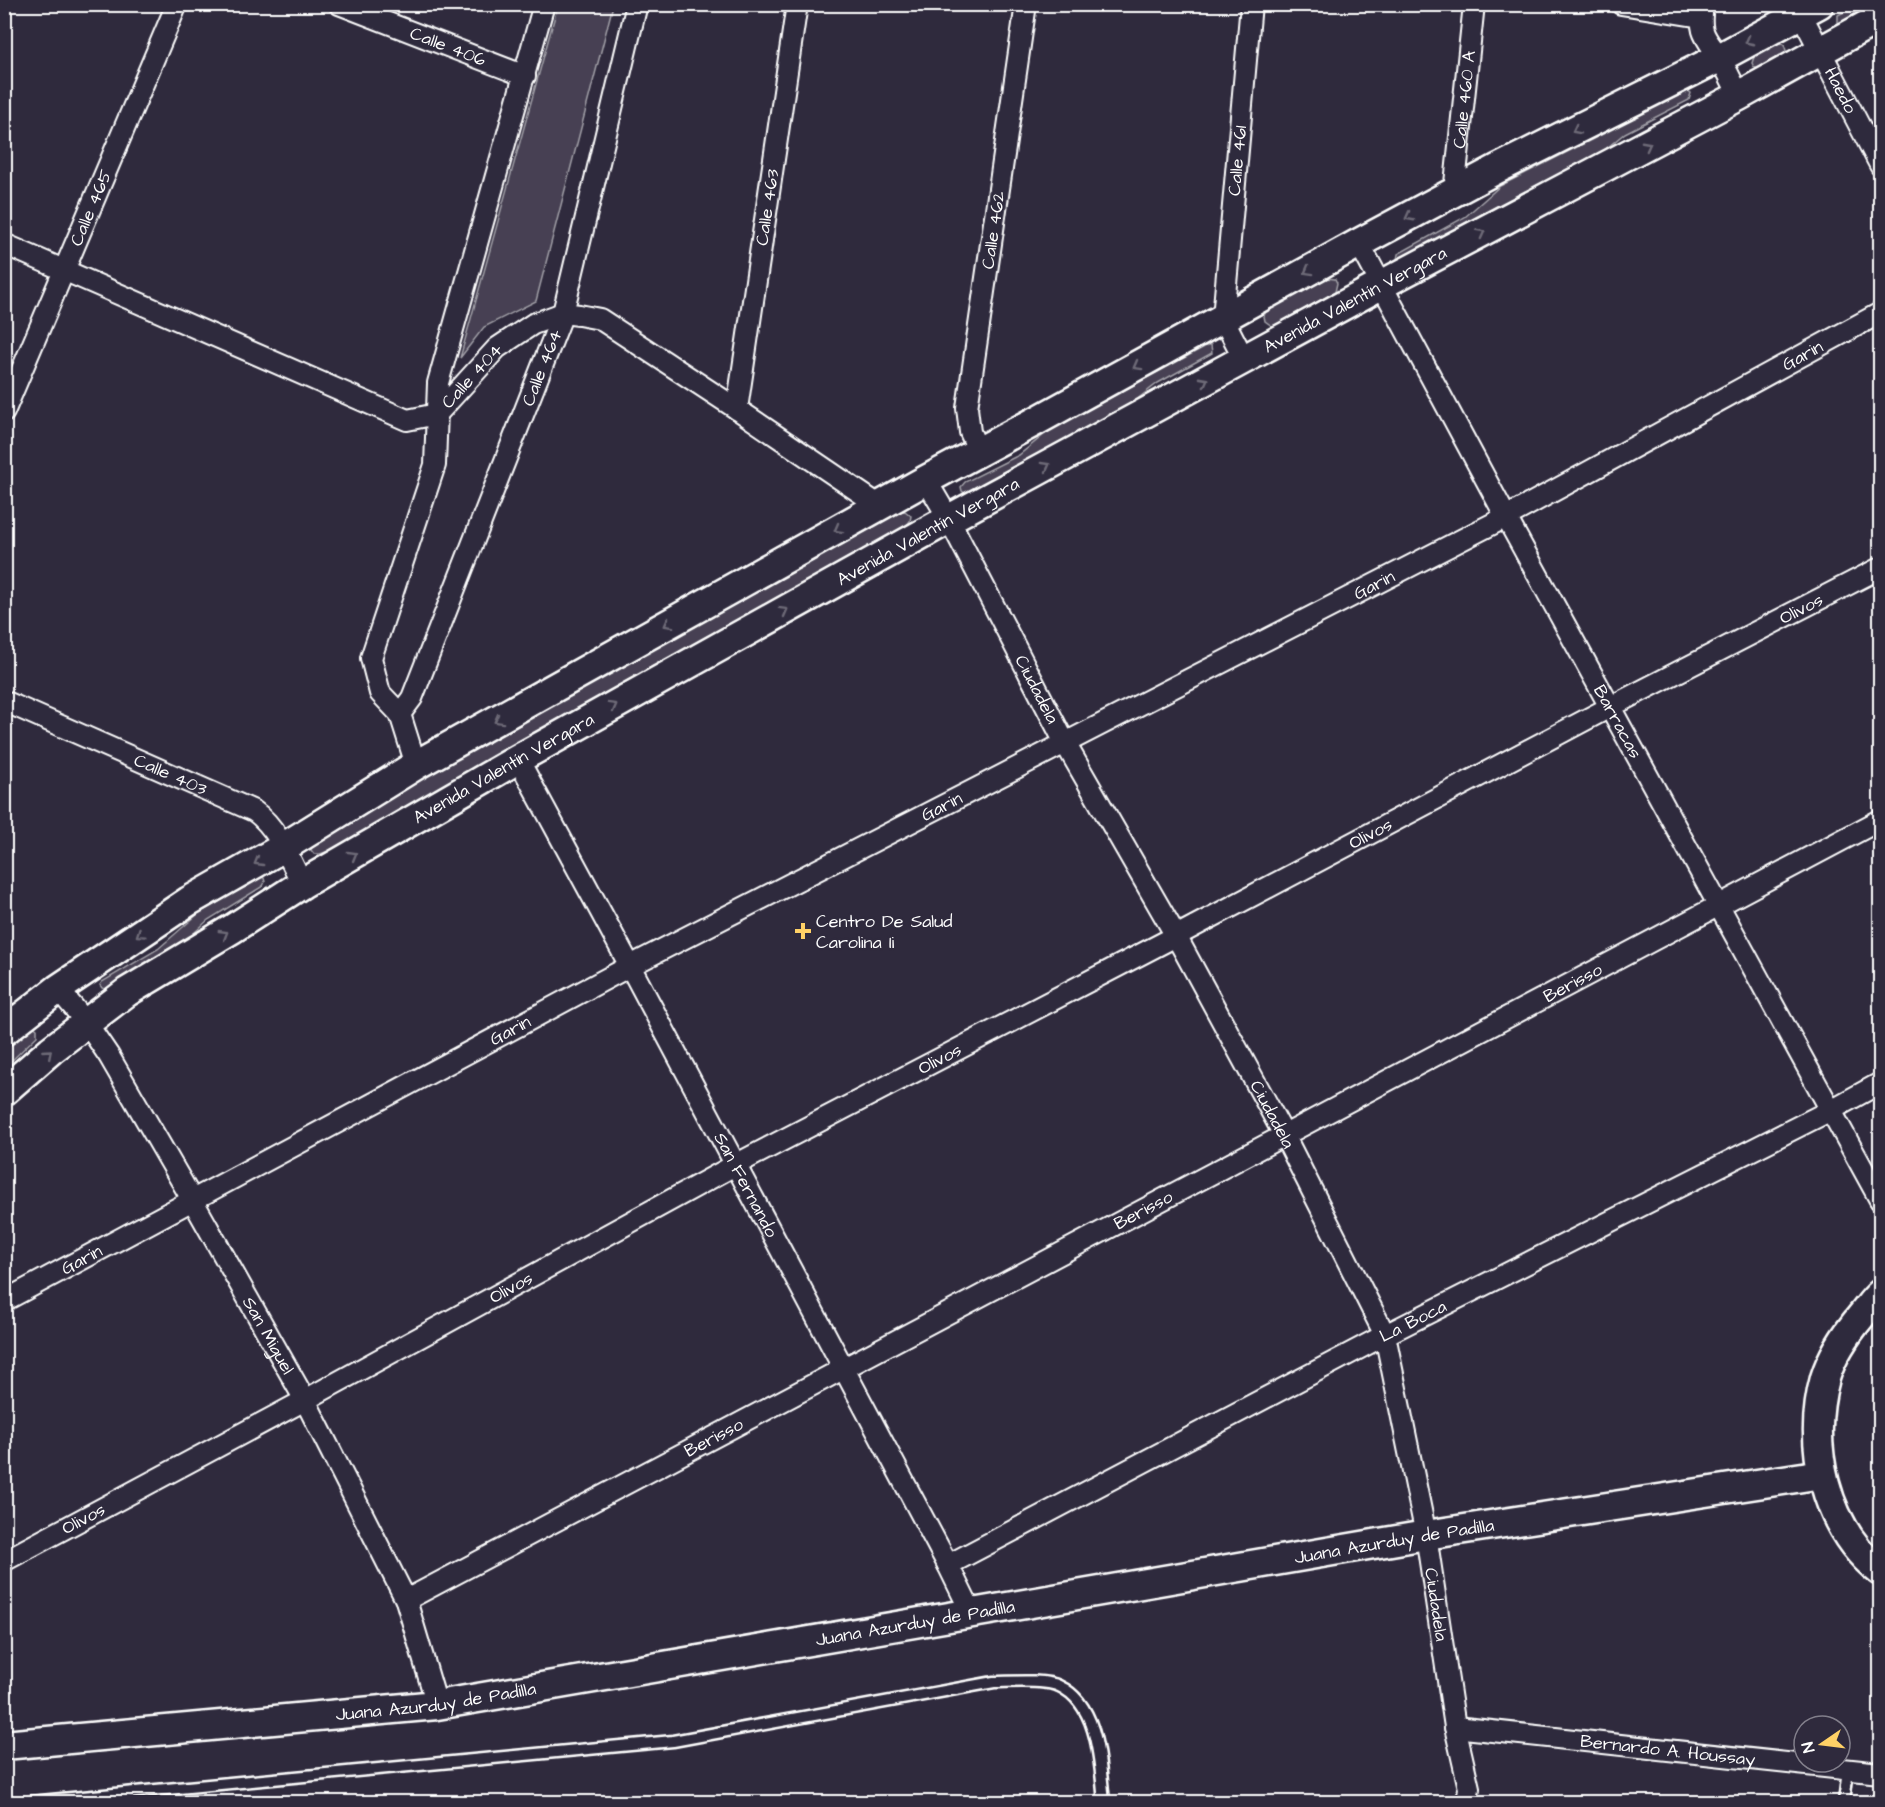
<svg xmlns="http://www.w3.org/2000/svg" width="1885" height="1807" viewBox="0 0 1885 1807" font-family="'Architects Daughter',sans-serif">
	<rect width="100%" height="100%" fill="#2f2a3d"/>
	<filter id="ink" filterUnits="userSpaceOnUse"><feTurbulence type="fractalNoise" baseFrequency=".0167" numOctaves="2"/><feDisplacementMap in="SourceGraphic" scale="12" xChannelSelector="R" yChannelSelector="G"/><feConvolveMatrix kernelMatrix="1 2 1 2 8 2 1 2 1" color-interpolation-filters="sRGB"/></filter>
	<g filter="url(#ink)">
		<g fill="#464152" stroke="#a2a0a8" stroke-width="1.5">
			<path d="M558 5H613L536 301 484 327 460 358Z"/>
			<path d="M1858 5H1879L1841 24 1838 22V15Z"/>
			<path d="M1779 42 1784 44 1787 54 1759 70 1754 67 1752 63 1755 54Z"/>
			<path d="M1688 91 1691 93 1689 100 1625 133 1596 157 1397 260 1398 254 1465 217 1500 186Z"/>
			<path d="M1325 278 1335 279 1337 283 1335 292 1277 325 1272 326 1265 321 1264 316 1266 311Z"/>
			<path d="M1208 345H1211L1212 353 1158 383 1122 411 971 493 966 494 962 491 961 487 965 482 1019 455 1050 430Z"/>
			<path d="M905 511 911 516 910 521 906 526 332 850 320 854H314L311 850 312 845 323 834 893 512Z"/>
			<path d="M261 877 264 878 265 882 263 886 208 920 182 944 106 989 102 988 100 985 102 982 158 949 198 914Z"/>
			<path d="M33 1026 37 1029V1036L5 1067V1042Z"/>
		</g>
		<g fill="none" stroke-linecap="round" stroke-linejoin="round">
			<g stroke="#fff" stroke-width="15">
				<g id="lane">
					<path d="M30 1802 673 1741 994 1682C1010 1682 1045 1679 1059 1686 1099 1704 1100 1765 1104 1802"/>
					<path d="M1844 1802 1848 1770"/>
				</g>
			</g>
			<g stroke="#fff" stroke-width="24">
				<g id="street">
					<path id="s1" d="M339 4 525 76"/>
					<path d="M1621 4 1701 17"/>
					<path d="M1703 4C1699 34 1704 35 1719 57 1727 70 1733 83 1739 96"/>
					<path id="s2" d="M1801 14 1880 165"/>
					<path id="s3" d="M1454 193 1474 4"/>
					<path id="s4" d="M1359 243 1506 517 1880 1200"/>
					<path id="s5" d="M4 244 407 420 437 414 497 348 533 324 563 313 579 315 600 319 737 409 880 506"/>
					<path id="s6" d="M1244 359 1223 318 1251 4"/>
					<path id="s7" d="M737 409 797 4"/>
					<path id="s8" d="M4 412 177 4"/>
					<path id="s9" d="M979 452 970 432 967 408 1026 4"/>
					<path id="s10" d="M926 480 949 519 1065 743 1176 936 1284 1135 1385 1335 1426 1535 1455 1727 1469 1788 1467 1802"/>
					<path id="s11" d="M4 701 254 811C277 827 290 859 302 884"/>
					<path id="s12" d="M400 714 412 698 563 313 637 4"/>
					<path id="s13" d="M518 759 630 966 948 1565 971 1612"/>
					<path d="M416 765 400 714 380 693 371 658 435 465 438 383 544 4"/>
					<path id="s14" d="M58 989 86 1022 109 1056 193 1201 305 1400 406 1600 437 1705"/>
					<path id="s15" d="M4 1301 630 966 1506 517 1880 313"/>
					<path id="s16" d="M4 1561 305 1400 735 1165 1176 936 1610 707 1880 568"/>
					<path id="s17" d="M948 1565 1385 1335 1831 1110 1880 1083"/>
					<path id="s18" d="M406 1600 1880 820"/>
					<path id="s19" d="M1455 1727 1880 1773"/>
				</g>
			</g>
			<g stroke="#fff" stroke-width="33">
				<g id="secondary">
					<path d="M4 1031 58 989 189 901 284 847 416 765 926 480 1038 420 1359 243 1497 169 1719 58 1819 4"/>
					<path id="s20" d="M4 1091 51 1050 127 992 232 929 302 884 518 759 949 519 1381 285 1739 96 1880 18"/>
					<path d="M1880 1294C1873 1300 1868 1308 1862 1315 1847 1333 1832 1355 1825 1378 1807 1444 1824 1527 1880 1571"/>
					<path id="s21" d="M4 1745 437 1705 1426 1535 1822 1474"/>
				</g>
			</g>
			<use href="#lane" stroke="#2f2a3d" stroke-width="10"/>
			<use href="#street" stroke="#2f2a3d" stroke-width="20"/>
			<use href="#secondary" stroke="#2f2a3d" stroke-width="28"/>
		</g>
		<defs><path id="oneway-chevron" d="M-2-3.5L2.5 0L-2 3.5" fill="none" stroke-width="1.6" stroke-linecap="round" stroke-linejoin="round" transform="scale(1.5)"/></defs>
		<g stroke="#6d6a77">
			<use href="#oneway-chevron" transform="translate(1749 41) rotate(152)"/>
			<use href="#oneway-chevron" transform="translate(1576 130) rotate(153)"/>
			<use href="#oneway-chevron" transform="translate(1647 145) rotate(-28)"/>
			<use href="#oneway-chevron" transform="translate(1409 217) rotate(152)"/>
			<use href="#oneway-chevron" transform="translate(1481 233) rotate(-28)"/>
			<use href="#oneway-chevron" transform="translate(1308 271) rotate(151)"/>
			<use href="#oneway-chevron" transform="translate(1137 366) rotate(151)"/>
			<use href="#oneway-chevron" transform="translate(1204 381) rotate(-28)"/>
			<use href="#oneway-chevron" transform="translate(1046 466) rotate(-29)"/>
			<use href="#oneway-chevron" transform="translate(838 529) rotate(151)"/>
			<use href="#oneway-chevron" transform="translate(784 611) rotate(-29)"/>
			<use href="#oneway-chevron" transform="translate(668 624) rotate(151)"/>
			<use href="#oneway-chevron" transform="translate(613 706) rotate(-29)"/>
			<use href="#oneway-chevron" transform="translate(498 720) rotate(151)"/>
			<use href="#oneway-chevron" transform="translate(353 855) rotate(-30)"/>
			<use href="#oneway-chevron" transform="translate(258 862) rotate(150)"/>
			<use href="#oneway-chevron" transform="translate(140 934) rotate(146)"/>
			<use href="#oneway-chevron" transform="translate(224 934) rotate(-31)"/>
			<use href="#oneway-chevron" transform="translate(48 1053) rotate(-41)"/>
		</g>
	</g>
	<path fill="#ffd166" stroke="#2f2a3d" stroke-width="2" d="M800 922h6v6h6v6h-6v6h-6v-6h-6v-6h6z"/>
	<g text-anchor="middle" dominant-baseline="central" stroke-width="4.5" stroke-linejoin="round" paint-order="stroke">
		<g font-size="18" fill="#fff" stroke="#2f2a3d">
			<text stroke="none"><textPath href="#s1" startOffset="117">Calle 406</textPath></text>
			<text stroke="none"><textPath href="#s2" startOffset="86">Haedo</textPath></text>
			<text stroke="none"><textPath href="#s3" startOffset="94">Calle 460 A</textPath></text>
			<text stroke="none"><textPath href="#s6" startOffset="204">Calle 461</textPath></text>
			<text stroke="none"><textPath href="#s7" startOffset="204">Calle 463</textPath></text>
			<text stroke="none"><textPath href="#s8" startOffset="222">Calle 465</textPath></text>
			<text stroke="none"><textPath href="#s9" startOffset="226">Calle 462</textPath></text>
			<text stroke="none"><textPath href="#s20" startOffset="1568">Avenida Valentín Vergara</textPath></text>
			<text stroke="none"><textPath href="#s15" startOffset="2032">Garin</textPath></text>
			<text stroke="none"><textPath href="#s12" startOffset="375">Calle 464</textPath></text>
			<text stroke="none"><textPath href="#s5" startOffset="522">Calle 404</textPath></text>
			<text stroke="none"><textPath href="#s20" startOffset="1082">Avenida Valentín Vergara</textPath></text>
			<text stroke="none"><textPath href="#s15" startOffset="1546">Garin</textPath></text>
			<text stroke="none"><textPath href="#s16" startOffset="2034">Olivos</textPath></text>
			<text stroke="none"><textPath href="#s10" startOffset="237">Ciudadela</textPath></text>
			<text stroke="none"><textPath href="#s4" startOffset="544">Barracas</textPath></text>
			<text stroke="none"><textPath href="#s20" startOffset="596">Avenida Valentín Vergara</textPath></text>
			<text stroke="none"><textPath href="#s11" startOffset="182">Calle 403</textPath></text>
			<text stroke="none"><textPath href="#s15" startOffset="1060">Garin</textPath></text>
			<text stroke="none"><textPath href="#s16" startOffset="1548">Olivos</textPath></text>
			<text stroke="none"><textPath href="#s18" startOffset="1320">Berisso</textPath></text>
			<text stroke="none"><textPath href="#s15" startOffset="574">Garin</textPath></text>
			<text stroke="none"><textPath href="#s16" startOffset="1062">Olivos</textPath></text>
			<text stroke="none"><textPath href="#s10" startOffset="723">Ciudadela</textPath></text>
			<text stroke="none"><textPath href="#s13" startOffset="483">San Fernando</textPath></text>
			<text stroke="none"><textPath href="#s18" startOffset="834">Berisso</textPath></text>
			<text stroke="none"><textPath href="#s15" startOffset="88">Garin</textPath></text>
			<text stroke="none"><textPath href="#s16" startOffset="576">Olivos</textPath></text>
			<text stroke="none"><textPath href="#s17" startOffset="525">La Boca</textPath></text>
			<text stroke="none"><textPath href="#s14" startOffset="406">San Miguel</textPath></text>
			<text stroke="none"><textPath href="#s18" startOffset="348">Berisso</textPath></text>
			<text stroke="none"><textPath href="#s16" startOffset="90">Olivos</textPath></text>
			<text stroke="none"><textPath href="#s21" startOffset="1406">Juana Azurduy de Padilla</textPath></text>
			<text stroke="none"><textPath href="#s10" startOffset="1245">Ciudadela</textPath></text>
			<text stroke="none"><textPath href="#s21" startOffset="920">Juana Azurduy de Padilla</textPath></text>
			<text stroke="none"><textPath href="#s21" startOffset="434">Juana Azurduy de Padilla</textPath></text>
			<text stroke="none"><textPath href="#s19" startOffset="214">Bernardo A. Houssay</textPath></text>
		</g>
		<g font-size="18" fill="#fff" stroke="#2f2a3d" text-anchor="start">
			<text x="816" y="921">Centro De Salud<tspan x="816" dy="21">Carolina Ii</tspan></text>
		</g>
	</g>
	<rect width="1885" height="1807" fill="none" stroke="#2f2a3d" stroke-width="24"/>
	<rect x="12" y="12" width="1861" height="1783" fill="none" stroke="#fff" stroke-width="2" filter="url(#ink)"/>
	<g transform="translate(1822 1744) rotate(256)"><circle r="28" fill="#2f2a3d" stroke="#827f8b" stroke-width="1.5"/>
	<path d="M0-4.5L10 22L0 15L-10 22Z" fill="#ffd166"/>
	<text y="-9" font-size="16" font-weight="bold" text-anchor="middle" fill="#ffffff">N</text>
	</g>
</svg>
